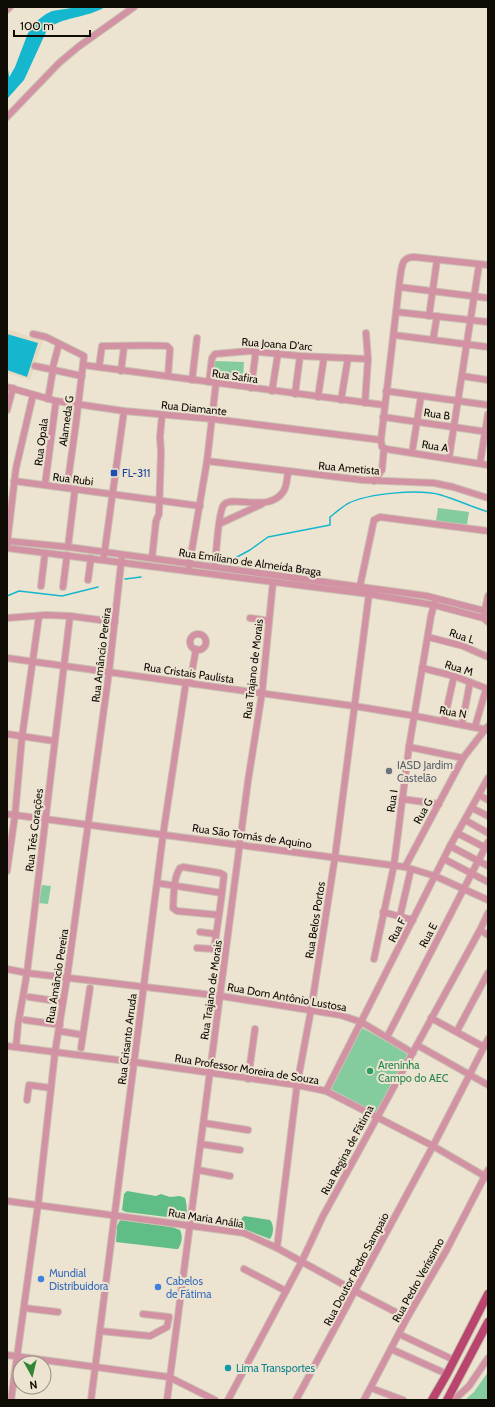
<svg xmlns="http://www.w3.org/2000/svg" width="495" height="1407" viewBox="0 0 495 1407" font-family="Cabin,sans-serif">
	<rect width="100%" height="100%" fill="#ede3d1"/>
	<g fill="#e8dac1">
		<path d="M7 329 43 341 30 380 7 373Z"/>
		<path d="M7 739 18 740 20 742 12 808 10 809H7Z"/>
	</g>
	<g fill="#84cb9d">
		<path d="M214 361 244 362 243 379 213 377Z"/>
		<path d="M438 508 469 512 467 525 436 521Z"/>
		<path d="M42 885 51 886 48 904 39 903Z"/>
		<path d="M362 1028 409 1053 376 1113 331 1089Z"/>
		<path d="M488 1372V1400H465L474 1392Z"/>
	</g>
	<g fill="#60bd85">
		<path d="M127 1191 156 1196 161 1194 170 1197 180 1196 185 1198C187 1204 188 1216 184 1221L167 1217 126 1212 122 1210 124 1194Z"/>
		<path d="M244 1216 270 1220C274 1225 274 1233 270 1239L239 1227 242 1218Z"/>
		<path d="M120 1220 172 1227 180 1230C183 1236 182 1243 178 1249H176L116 1242 117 1226Z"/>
	</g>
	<g fill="#14b7ce">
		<path d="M78 7H105C88 18 59 17 47 30L24 80 7 99V81L15 67 28 33 38 20 46 14 52 11Z"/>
		<path d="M7 334 38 343 27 377 7 370Z"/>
	</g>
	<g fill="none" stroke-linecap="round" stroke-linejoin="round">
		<g stroke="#14b7ce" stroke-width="1.5">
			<path d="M7 68 9 80"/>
			<path d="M224 564 250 550 268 537 330 525V517C335 513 341 508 347 504 368 493 419 489 441 495 457 500 473 507 488 512"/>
			<path d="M125 579 141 577"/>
			<path d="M7 596 19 591 62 596 98 587"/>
		</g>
		<g stroke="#c9c1b1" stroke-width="8">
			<g id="minor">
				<path d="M7 10 10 7"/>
				<path d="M7 117 59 63 78 47 134 7"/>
				<path d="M488 265 414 257C401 257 402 267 400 278L381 440 382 447 386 449 488 465"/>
				<path d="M399 287 488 298"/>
				<path d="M397 312 488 322"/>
				<path d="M429 316 437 260"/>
				<path d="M33 334 46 337 84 356 76 423 67 488"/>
				<path d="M394 335 488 347"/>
				<path d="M433 340 437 316"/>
				<path d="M83 365 384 405"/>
				<path d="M35 366 82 376"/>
				<path d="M99 367 102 346C124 346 145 345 167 346L170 349 168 376"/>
				<path d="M52 370 59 344"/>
				<path d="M121 371 124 347"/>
				<path d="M462 376 488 380"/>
				<path d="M192 380 197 338"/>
				<path d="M209 382 212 358 215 354 250 351 300 356 368 359"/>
				<path d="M7 387 56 401 124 411 213 419 381 440"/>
				<path d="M251 388 256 351"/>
				<path d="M272 391 278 353"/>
				<path d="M386 391 488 405"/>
				<path d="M295 394 300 356"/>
				<path d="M318 397 324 357"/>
				<path d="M48 399 53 370"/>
				<path d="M341 400 348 358"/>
				<path d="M365 403 368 359 366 333"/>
				<path d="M7 410 13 388"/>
				<path d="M383 417 488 432"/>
				<path d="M412 453 421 396"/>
				<path d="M449 458 479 265"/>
				<path d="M207 461 362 480 434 483 453 487 488 498"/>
				<path d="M480 463 488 414"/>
				<path d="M14 481 200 506"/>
				<path d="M374 481 382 470 384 448"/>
				<path d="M45 485 56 401"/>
				<path d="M219 524 262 504"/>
				<path d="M7 541 68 547 427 596 485 611 488 614"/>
				<path d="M7 544 16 468 33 395"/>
				<path d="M68 547 75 489"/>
				<path d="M7 548 369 594 434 605 483 618 488 622"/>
				<path d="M104 556 124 411"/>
				<path d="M152 558 156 521 159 514 161 452 160 437 162 415"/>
				<path d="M189 567 207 461 216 383"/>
				<path d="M215 567C216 554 218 516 223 506 230 493 268 514 283 492 287 487 287 478 288 472"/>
				<path d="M88 580 91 558"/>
				<path d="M41 586 45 553"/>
				<path d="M360 586 374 520 380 517 488 531"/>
				<path d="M63 587 67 555"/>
				<path d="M484 614 488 596"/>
				<path d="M7 618 46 615 70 616 115 622"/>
				<path d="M250 618 269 621"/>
				<circle cx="198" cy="642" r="8"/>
				<path d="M428 637 463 646 488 657"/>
				<path d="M7 658 354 706 415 716 488 730"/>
				<path d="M422 668 454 676 488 689"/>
				<path d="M190 683 196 649"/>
				<path d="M444 721 454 676"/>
				<path d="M462 724 470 682"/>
				<path d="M475 727 486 689"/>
				<path d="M7 734 54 741"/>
				<path d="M409 747 463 758"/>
				<path d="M479 795 488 800"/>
				<path d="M402 799 439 804"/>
				<path d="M472 808 488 816"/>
				<path d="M7 814 405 867 435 876 488 900"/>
				<path d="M465 820 488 833"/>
				<path d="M457 833 488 849"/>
				<path d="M450 846 488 866"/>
				<path d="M444 859 488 882"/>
				<path d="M405 867 463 758 487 727"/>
				<path d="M7 871 15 815 22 737 39 616"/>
				<path d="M157 883 222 893 219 915 177 911 173 908C174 895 173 879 180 868L183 867 220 873 224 875 222 893"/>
				<path d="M383 912 413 920"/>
				<path d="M400 916 411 869"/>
				<path d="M480 930 488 935"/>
				<path d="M200 932 216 934"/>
				<path d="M197 948 214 949 219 915"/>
				<path d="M374 959 394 865 409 747 431 616 435 601"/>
				<path d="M7 969 27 973 221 996 340 1015 361 1022 413 1053"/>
				<path d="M29 997 63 1002"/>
				<path d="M431 1018 484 1047"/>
				<path d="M25 1020 60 1025"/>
				<path d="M59 1031 83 1035"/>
				<path d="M457 1031 488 973"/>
				<path d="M387 1037 488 842"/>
				<path d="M417 1045 488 1085"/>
				<path d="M7 1046 134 1062 297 1085 326 1091 433 1146 488 1178"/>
				<path d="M16 1047 18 1025 27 973 70 616"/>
				<path d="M81 1048 90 988"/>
				<path d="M248 1079 255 1029"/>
				<path d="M326 1091 450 846 488 778"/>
				<path d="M27 1100 29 1085 51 1088"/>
				<path d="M204 1123 248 1130"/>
				<path d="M201 1144 240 1150"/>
				<path d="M198 1170 230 1176"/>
				<path d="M7 1201 244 1233 277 1248 355 1291 407 1318"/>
				<path d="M277 1248 297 1085 311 1010 335 857 369 594"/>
				<path d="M244 1269 286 1291"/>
				<path d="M24 1308 58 1312"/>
				<path d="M100 1331 150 1336 167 1327 169 1317 143 1314"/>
				<path d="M399 1334 454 1360"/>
				<path d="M391 1349 447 1374"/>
				<path d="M7 1355 169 1377 215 1400"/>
				<path d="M371 1388 403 1400"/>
				<path d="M11 1400 38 1205 55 1052 67 978 109 672 122 555"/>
				<path d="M91 1400 163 835 186 682"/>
				<path d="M167 1400 248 781 262 693 273 582"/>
				<path d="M228 1400 302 1261 323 1216 480 930 488 913"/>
				<path d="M296 1400 433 1146 488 1039"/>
				<path d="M364 1400 407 1318 446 1251 488 1170"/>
				<path d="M454 1400 469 1386 488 1358"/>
			</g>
		</g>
		<g stroke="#c9c1b1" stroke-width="10">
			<g id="major">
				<path d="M432 1400 447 1374 488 1294"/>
				<path d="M447 1400 488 1322"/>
			</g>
		</g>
		<use href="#minor" stroke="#d392a4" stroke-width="6"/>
		<use href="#major" stroke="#b9456e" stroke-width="8"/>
	</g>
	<rect fill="#1a4fb4" stroke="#ede3d1" stroke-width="1.5" x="110" y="469" width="8" height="8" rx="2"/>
	<circle fill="#6b7280" stroke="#ede3d1" stroke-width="1.5" cx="389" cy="771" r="4"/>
	<circle fill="#2e9e5b" stroke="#ede3d1" stroke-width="1.5" cx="370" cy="1071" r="4"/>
	<g fill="#3f7fe0" stroke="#ede3d1" stroke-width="1.5">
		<circle cx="41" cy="1279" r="4"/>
		<circle cx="158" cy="1287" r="4"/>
	</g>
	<circle fill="#0f9aa8" stroke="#ede3d1" stroke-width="1.5" cx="228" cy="1368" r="4"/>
	<g text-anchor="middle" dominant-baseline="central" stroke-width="4" stroke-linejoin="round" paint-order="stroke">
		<g font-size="11" fill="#0f0c06" stroke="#ede3d1">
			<text transform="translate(277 344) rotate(4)">Rua Joana D'arc</text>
			<text transform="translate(235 376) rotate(8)">Rua Safira</text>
			<text transform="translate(194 408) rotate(6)">Rua Diamante</text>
			<text transform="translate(437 414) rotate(8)">Rua B</text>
			<text transform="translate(66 421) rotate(-82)">Alameda G</text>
			<text transform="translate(41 442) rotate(-83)">Rua Opala</text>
			<text transform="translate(435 446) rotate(9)">Rua A</text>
			<text transform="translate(349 468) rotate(5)">Rua Ametista</text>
			<text transform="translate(73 479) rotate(7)">Rua Rubi</text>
			<text transform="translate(250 562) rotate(8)">Rua Emíliano de Almeida Braga</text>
			<text transform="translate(462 636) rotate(18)">Rua L</text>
			<text transform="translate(101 655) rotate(-83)">Rua Amâncio Pereira</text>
			<text transform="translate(459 668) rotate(17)">Rua M</text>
			<text transform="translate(253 669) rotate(-83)">Rua Trajano de Morais</text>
			<text transform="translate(189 673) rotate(8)">Rua Cristais Paulista</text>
			<text transform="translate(453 712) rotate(10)">Rua N</text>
			<text transform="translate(392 801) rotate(-82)">Rua I</text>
			<text transform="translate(423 811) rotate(-61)">Rua G</text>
			<text transform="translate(34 830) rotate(-83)">Rua Três Corações</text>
			<text transform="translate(252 836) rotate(8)">Rua São Tomás de Aquino</text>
			<text transform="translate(315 920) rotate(-81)">Rua Belos Portos</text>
			<text transform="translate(397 930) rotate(-63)">Rua F</text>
			<text transform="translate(428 935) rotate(-62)">Rua E</text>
			<text transform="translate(57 976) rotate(-81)">Rua Amâncio Pereira</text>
			<text transform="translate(211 990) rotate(-82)">Rua Trajano de Morais</text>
			<text transform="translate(287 997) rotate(10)">Rua Dom Antônio Lustosa</text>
			<text transform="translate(127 1039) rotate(-83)">Rua Crisanto Arruda</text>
			<text transform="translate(247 1069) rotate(9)">Rua Professor Moreira de Souza</text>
			<text transform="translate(347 1150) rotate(-62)">Rua Regina de Fátima</text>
			<text transform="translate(206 1218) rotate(9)">Rua Maria Anália</text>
			<text transform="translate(356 1269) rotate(-62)">Rua Doutor Pedro Sampaio</text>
			<text transform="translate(418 1280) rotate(-61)">Rua Pedro Veríssimo</text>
		</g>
		<g font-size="11" fill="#164399" stroke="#ede3d1" text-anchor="start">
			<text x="122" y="473">FL-311</text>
		</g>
		<g font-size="11" fill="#5b616d" stroke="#ede3d1" text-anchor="start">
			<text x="397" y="765">IASD Jardim<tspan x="397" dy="13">Castelão</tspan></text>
		</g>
		<g font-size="11" fill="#27864d" stroke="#ede3d1" text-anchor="start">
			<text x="378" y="1065">Areninha<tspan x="378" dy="13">Campo do AEC</tspan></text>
		</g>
		<g font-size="11" fill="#366cbe" stroke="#ede3d1" text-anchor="start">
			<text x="49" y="1273">Mundial<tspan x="49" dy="13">Distribuidora</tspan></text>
			<text x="166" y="1281">Cabelos<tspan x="166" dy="13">de Fátima</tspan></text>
		</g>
		<g font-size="11" fill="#0d838f" stroke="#ede3d1" text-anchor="start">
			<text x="236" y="1368">Lima Transportes</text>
		</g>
	</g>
	<rect width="495" height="1407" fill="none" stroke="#0f0c06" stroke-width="16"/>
	<g transform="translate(32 1375) rotate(172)"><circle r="19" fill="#ede3d1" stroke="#948d80"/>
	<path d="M0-3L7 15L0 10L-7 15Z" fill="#318634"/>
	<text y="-6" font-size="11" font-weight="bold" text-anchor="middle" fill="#0f0c06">N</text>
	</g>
	<path d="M14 30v6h76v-6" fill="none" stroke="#0f0c06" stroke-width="2"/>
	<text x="20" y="30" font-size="12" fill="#0f0c06" stroke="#ede3d1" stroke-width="3" paint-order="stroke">100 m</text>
</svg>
